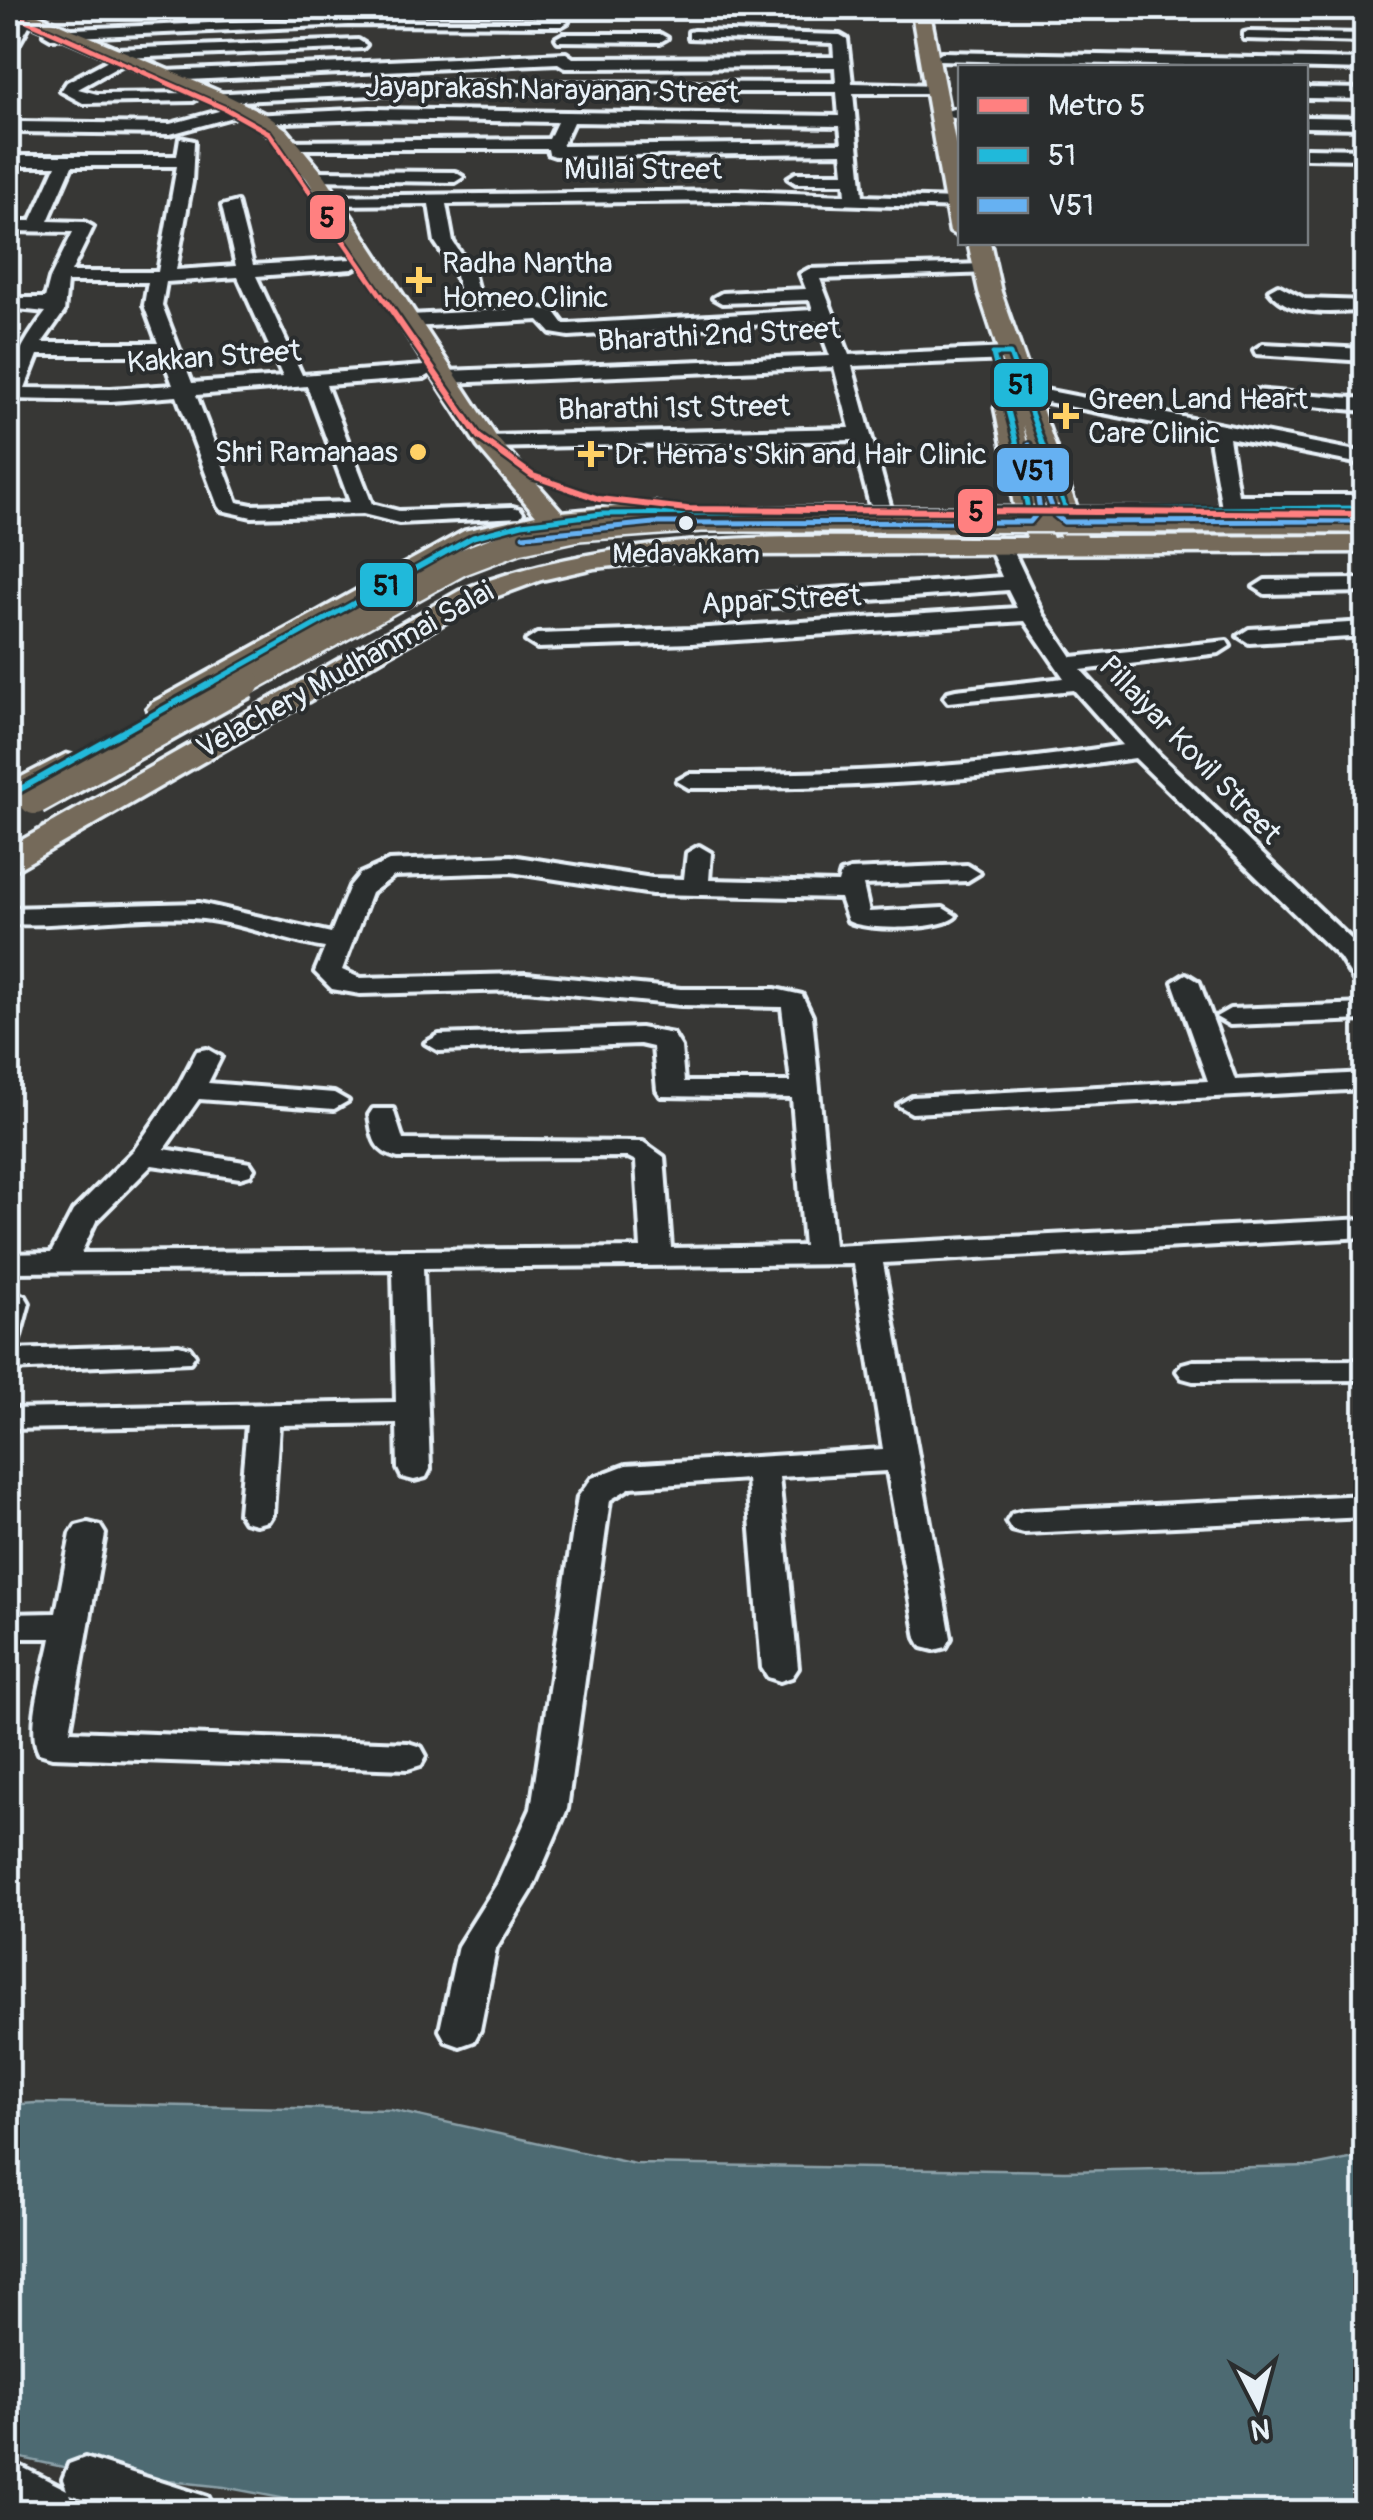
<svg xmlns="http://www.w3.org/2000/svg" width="1373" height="2520" viewBox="0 0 1373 2520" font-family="Pangolin,sans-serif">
	<rect width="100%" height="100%" fill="#373735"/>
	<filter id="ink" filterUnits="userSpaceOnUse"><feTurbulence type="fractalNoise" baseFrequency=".01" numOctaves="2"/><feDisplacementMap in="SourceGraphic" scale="20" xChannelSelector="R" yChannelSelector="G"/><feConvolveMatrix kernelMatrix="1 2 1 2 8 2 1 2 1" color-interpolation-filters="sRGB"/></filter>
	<g filter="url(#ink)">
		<path fill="#4d6a72" stroke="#8ba0a8" stroke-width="2.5" d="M36 2103 391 2110 635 2164 1065 2171 1314 2166 1365 2156V2512H354L224 2487 86 2472 8 2455V2105Z"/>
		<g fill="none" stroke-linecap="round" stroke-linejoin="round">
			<g stroke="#e8f1f8" stroke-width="8">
				<g id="minor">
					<path d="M662 8 665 11 658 15 559 17 552 13 559 9Z"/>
					<path d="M348 17 561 18 568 22 561 26 348 25 51 38 44 34 51 30Z"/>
					<path d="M19 19 31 22 13 54 8 55V38Z"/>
					<path d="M694 31 840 35 847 39 852 83 940 85 942 88 934 93H853L863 196 956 199 961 200V208L737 201 446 204 453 242 473 272 479 296 470 301 461 296 455 272 435 242 429 204 330 205 322 200 324 196 737 191 846 195 845 183H796L788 178 796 173H844L842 153 555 156 549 154 548 149H288L280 144 282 141 549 139 557 122 370 119 258 123 250 118 252 115 370 109 839 116 837 92H443L215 102 209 100V94L443 82 836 83 835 67 566 68 558 63 166 81 158 76 166 71 566 53 573 58 834 57 833 43 689 38V32ZM573 122 840 126 842 143 562 146Z"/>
					<path d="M1249 32 1366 34V42L1244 39V33Z"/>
					<path d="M563 34H660L667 38 660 42 558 41 556 38Z"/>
					<path d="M358 40 366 45 363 48 124 58 123 64 78 89 97 94 199 93 201 96 193 101 83 103 61 91 67 82 112 58 107 54 115 49Z"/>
					<path d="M942 52 1366 60V70L937 60 934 57Z"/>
					<path d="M1306 88 1366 89V99L1306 98Z"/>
					<path d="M230 108 238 113 236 116 170 134 17 132 9 127 17 122 170 124Z"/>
					<path d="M953 109H961V119L947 117V111Z"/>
					<path d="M1306 117 1366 118V128L1306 127Z"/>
					<path d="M180 138 194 141 192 182 176 270 236 266 222 206 237 202 253 265 352 259 361 264 352 269 256 276 302 375 424 366 434 372 424 378 326 385 372 504 399 511 513 507 520 509 523 513 520 517 399 523 363 514 252 517 221 510 218 506 177 396 111 401 8 399C8 366 27 337 46 312L8 308V298H45L50 279 73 232 8 231V221H31L56 166H8V156H177ZM72 166H177L158 272H71L93 227 84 222 48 221ZM238 277 283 377 192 383 162 305 166 282ZM67 282H148L144 305 158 343H42L64 312ZM38 355H162L173 385 111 389 25 388ZM307 386 350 502 252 505 237 502 196 395Z"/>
					<path d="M1306 148 1366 149V159L1306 158Z"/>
					<path d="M315 171 455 172 463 177 455 182 309 180V172Z"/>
					<path d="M985 264 991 265V273L820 279 849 355 1010 348 1019 354 1010 360 852 366 891 509 881 515 871 509 853 440 487 448 477 442 487 436 850 428 834 367 447 383 437 377 447 371 830 356 817 321 569 336 551 333 539 320 410 327 401 321 410 315 539 308 555 312 564 324H569L813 310 810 300 722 303 713 298 722 293 806 289 800 274 809 269Z"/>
					<path d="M1278 285 1305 299 1366 301V311C1333 311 1291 319 1269 290Z"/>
					<path d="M1263 344 1366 349V361L1256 354 1254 350Z"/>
					<path d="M1024 386 1366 453V465L1229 438 1238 495H1366V507H1240L1237 514H1223L1209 434 1017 396 1014 392Z"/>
					<path d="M1254 390 1366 399V411L1247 400 1244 396Z"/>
					<path d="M999 538 1010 544 1043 614 1072 657 1227 641 1230 646 1219 653 1081 670 1160 756 1359 947 1366 957V987L1357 985 1340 958 1135 758C987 781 839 789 689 788L677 781 689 774C835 775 979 768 1123 745L1074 690 948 702 944 697 948 692 956 690 1064 678 1025 621 692 643 537 648 526 641 537 634 692 629 1017 608 1008 590 760 608 749 601 760 594 1002 577 988 544Z"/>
					<path d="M1366 579V592L1265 594 1254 587 1265 580Z"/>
					<path d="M1366 622V636L1249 643 1238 636 1249 629Z"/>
					<path d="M699 846 711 853 709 880 838 883 841 873 850 870 967 865 980 873 967 881 863 885 869 912 943 908 956 916C943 930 866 931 848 921L840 898 652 894 511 872 394 876 371 893 342 970 360 978 526 974 681 989H775L802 995 812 1016 834 1246 1366 1219V1237L883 1263 951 1638 946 1647 934 1650 922 1647 917 1638 887 1471 779 1477 798 1668 792 1677 780 1681 768 1677 762 1668 747 1479 631 1487 610 1500 567 1809 532 1890 496 1949 480 2030 474 2041 460 2046 446 2041 440 2030 458 1946 497 1884 531 1809 578 1497 592 1478 626 1465 883 1449 854 1264 423 1268 430 1469 426 1477 414 1480 402 1477 398 1469 397 1423 279 1425 273 1513 268 1521 256 1524 244 1521 239 1513 247 1425 8 1429V1409L396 1402 393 1269 8 1272V1254L51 1253 73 1211 135 1149 177 1089 197 1051 207 1049 221 1057 208 1083 334 1093 348 1101 334 1109 199 1099 164 1149 250 1163 254 1169 250 1175 240 1178 152 1165 96 1221 81 1253 641 1248 636 1161 628 1157 398 1158C373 1151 373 1138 369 1115L373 1109H393L403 1140 643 1142 664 1157 671 1248 804 1246 792 1098 661 1096 657 1090 653 1047 640 1044 439 1051 425 1043 439 1035 640 1028 673 1034 681 1047 684 1082H791L782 1007 681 1005 526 990 360 994 332 989 315 972 325 948C284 941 241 923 203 919 138 913 73 927 8 924V908L199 903 331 933 350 886 360 874 389 861 511 856 652 878 684 879 687 853Z"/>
					<path d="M1186 974 1199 982 1235 1080 1366 1073V1089L912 1113 898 1105 912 1097 1208 1081 1173 982Z"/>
					<path d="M1366 1004V1020L1230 1025 1216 1017 1230 1009Z"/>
					<path d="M14 1293 25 1296 29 1303 19 1340 8 1343V1295Z"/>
					<path d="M179 1345 190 1348 195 1355 190 1362 8 1370V1350Z"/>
					<path d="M1366 1360V1380L1193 1381 1182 1378 1177 1371 1182 1364 1193 1361Z"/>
					<path d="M1366 1495V1517L1024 1533 1012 1530 1007 1522 1012 1514 1024 1511Z"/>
					<path d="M88 1523 100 1526 105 1534 70 1731 408 1743 421 1747 426 1756 421 1765 408 1769 52 1757 39 1753C25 1728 46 1667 51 1638H8V1614L56 1613 71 1534 76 1526Z"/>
					<path d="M85 2458 208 2497 215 2512H126L69 2494 77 2512H23L8 2504V2460L67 2490 63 2479 69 2464Z"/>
				</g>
			</g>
			<g stroke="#e8f1f8" stroke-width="7">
				<g id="major">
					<path d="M8 8H22L222 93 265 114 287 130 325 176 497 438 562 512 655 503 664 505 668 511 664 517 575 527 579 533 566 541 557 539 549 529 482 543 172 715H152L147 709 152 703 464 531 536 515 478 447 307 179 273 138 251 122 208 101 8 14Z"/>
					<path d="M911 8H929L961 172V238L950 232Z"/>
					<path d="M968 242H990L1001 292 1087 537 1366 536V552L725 555 594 568 541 580 479 603 19 868 8 870V848L459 591C639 521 837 539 1027 538L1015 510 995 408 998 403H1015L979 292ZM1023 425 1060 537 1053 538 1041 510Z"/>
					<path d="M66 754 77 757 81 763 77 769 8 805V784Z"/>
				</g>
			</g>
			<use href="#minor" fill="#2a2d2e" fill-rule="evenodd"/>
			<use href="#major" fill="#746a5a" fill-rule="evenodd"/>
			<g stroke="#e8f1f8" stroke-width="30" stroke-linecap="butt">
				<path id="major-bridge-far1" d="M239 685 460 563 518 541 578 528 701 519 1366 520"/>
			</g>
			<g stroke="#e8f1f8" stroke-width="39" stroke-linecap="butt">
				<path id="major-bridge" d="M35 798 244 682"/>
			</g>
			<use href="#major-bridge-far1" stroke="#746a5a" stroke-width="25"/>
			<use href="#major-bridge" stroke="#746a5a" stroke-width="32"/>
			<g stroke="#2a2d2e" stroke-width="10">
				<path id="bus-1-far1" d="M207 685 473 537 522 524 602 514 1028 510 1016 441 993 354H1010L1066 510 1366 508"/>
			</g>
			<g stroke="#2a2d2e" stroke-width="12">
				<path id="bus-1" d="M8 796 212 682"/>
			</g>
			<g stroke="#2a2d2e" stroke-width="10">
				<path id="bus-2" d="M523 536 654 523 1030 522 1040 510 1029 445 1055 515 1064 522 1366 521"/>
			</g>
			<use href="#bus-1-far1" stroke="#20b9da" stroke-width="5"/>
			<use href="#bus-1" stroke="#20b9da" stroke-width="6"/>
			<use href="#bus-2" stroke="#66b1f2" stroke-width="5"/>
			<g stroke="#2a2d2e" stroke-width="9">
				<path id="metro-1-far1" d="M8 12 226 109 269 133 387 304"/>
			</g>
			<g stroke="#2a2d2e" stroke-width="11">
				<path id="metro-1" d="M386 302 479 437 533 476 599 499 687 509 1366 514"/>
			</g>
			<use href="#metro-1-far1" stroke="#ff8080" stroke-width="5"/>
			<use href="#metro-1" stroke="#ff8080" stroke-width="6"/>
		</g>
	</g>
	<g fill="#ffd166" stroke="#2a2d2e" stroke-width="4">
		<path d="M414 265h10v10h10v10h-10v10h-10v-10h-10v-10h10z"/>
		<path d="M1061 401h10v10h10v10h-10v10h-10v-10h-10v-10h10z"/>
		<circle cx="418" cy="452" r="10"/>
		<path d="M586 439h10v10h10v10h-10v10h-10v-10h-10v-10h10z"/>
	</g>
	<circle fill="#e8f1f8" stroke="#2a2d2e" stroke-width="4" cx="686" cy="523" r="9"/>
	<g text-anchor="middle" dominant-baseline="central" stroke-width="8" stroke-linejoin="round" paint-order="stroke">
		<g font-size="28" fill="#e8f1f8" stroke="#2a2d2e">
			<text x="686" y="554">Medavakkam</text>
		</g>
		<g font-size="30" fill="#e8f1f8" stroke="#2a2d2e">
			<text transform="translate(552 90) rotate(1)">Jayaprakash Narayanan Street</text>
			<text x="643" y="169">Mullai Street</text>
			<text transform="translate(719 335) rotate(-3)">Bharathi 2nd Street</text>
			<text transform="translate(214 357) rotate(-4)">Kakkan Street</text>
			<text transform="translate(674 408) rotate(-1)">Bharathi 1st Street</text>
			<text transform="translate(781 600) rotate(-3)">Appar Street</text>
			<text transform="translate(345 670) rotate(-29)">Velachery Mudhanmai Salai</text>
			<text transform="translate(1190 750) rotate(46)">Pillaiyar Kovil Street</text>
		</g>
		<g font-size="30" fill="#e8f1f8" stroke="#2a2d2e" text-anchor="start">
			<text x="442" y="263">Radha Nantha<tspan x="442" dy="34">Homeo Clinic</tspan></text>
			<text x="1088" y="399">Green Land Heart<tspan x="1088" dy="34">Care Clinic</tspan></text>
			<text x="398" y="452" text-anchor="end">Shri Ramanaas</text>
			<text x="614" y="454">Dr. Hema's Skin and Hair Clinic</text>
		</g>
	</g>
	<g stroke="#2a2d2e" stroke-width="4">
		<rect x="308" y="193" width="39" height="48" rx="10" fill="#ff8080"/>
		<rect x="992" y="361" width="58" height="48" rx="10" fill="#20b9da"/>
		<rect x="995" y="446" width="76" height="48" rx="10" fill="#66b1f2"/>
		<rect x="956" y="487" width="39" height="48" rx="10" fill="#ff8080"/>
		<rect x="358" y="561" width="57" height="48" rx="10" fill="#20b9da"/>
	</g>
	<g font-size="28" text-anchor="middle" font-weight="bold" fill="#111">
		<text x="327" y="227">5</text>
		<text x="1021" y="394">51</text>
		<text x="1033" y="480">V51</text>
		<text x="976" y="521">5</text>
		<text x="386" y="595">51</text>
	</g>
	<rect width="1373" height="2520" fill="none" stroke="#2a2d2e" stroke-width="40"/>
	<rect x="20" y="20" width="1333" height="2480" fill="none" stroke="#e8f1f8" stroke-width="4" filter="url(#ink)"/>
	<rect x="958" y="65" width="350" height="180" fill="#2a2d2e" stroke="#767b7f" stroke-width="2.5"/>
	<rect x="978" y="98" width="50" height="15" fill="#ff8080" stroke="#767b7f" stroke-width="2.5"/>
	<text x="1048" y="115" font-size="30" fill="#e8f1f8">Metro 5</text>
	<rect x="978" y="148" width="50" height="15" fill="#20b9da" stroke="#767b7f" stroke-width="2.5"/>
	<text x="1048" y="165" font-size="30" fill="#e8f1f8">51</text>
	<rect x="978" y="198" width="50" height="15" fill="#66b1f2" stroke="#767b7f" stroke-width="2.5"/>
	<text x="1048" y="215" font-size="30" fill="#e8f1f8">V51</text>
	<g transform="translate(1258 2405) rotate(174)" stroke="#2a2d2e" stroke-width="8" paint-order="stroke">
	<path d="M0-8L18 38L0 25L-18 38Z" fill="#e8f1f8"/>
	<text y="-15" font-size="28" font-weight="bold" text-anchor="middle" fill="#e8f1f8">N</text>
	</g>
</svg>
